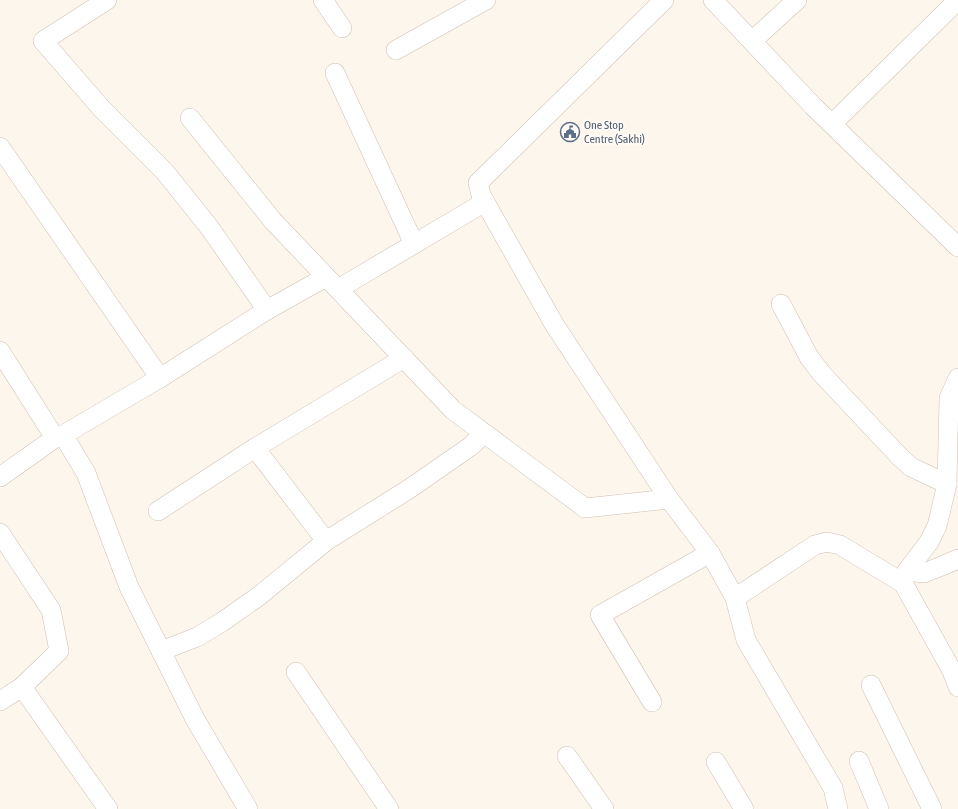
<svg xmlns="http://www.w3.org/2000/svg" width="958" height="809" viewBox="0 0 958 809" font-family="'Asap Condensed',sans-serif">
	<rect width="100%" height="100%" fill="#fdf6ec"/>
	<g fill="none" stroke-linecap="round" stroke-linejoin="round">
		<g stroke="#d1beb0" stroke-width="20">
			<g id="minor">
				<path d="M107 0 43 41 102 109 165 172 209 227 267 310"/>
				<path d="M323 0 342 28"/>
				<path d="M664 0 478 183 481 195 554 324 669 499 710 553 735 598 746 640 833 788 838 809"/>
				<path d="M713 0 813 106 958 247"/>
				<path d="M752 41 797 0"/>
				<path d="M396 50 486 0"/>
				<path d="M335 73 414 244"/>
				<path d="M190 118 273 221 453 410 585 508 669 499"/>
				<path d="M832 124 958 0"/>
				<path d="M0 147 160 378"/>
				<path d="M338 289 485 202"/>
				<path d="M781 304 809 357 821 373 899 456 911 467 947 484"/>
				<path d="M0 351 55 438 63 435 86 473 129 587 195 719 248 809"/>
				<path d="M63 435 160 378 267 310 326 277"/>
				<path d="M0 477 55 438"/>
				<path d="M158 511 255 448"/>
				<path d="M0 533 51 610 59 651 22 687 0 701"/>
				<path d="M326 541 255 448 404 358"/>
				<path d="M907 571 924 573 942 566 958 559"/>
				<path d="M903 583 907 571 929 542 937 526 947 484 949 398 958 378"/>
				<path d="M735 598 815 545 827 542 840 545 903 583 952 671 958 687"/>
				<path d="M161 651 197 637 222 622 259 596 326 541 409 489 471 446 484 433"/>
				<path d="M296 672 389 809"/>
				<path d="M871 685 932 809"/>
				<path d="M22 687 108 809"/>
				<path d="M652 702 600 615 710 553"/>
				<path d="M567 756 604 809"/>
				<path d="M859 761 879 809"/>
				<path d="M716 762 744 809"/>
			</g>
		</g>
		<use href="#minor" stroke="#fff" stroke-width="19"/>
	</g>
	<defs>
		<g id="civic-ring" transform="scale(1)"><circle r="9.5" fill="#fffaf3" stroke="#5c6f8a" stroke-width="1.5"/><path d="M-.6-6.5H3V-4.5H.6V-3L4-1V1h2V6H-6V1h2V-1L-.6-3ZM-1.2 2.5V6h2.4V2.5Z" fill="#5c6f8a"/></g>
	</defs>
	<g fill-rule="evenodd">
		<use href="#civic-ring" x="570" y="132"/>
	</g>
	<g text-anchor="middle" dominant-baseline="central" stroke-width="4" stroke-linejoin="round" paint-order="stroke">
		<g font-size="12" fill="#4e5e75" stroke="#fffaf3" text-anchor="start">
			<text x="584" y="125">One Stop<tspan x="584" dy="14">Centre (Sakhi)</tspan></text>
		</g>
	</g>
</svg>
